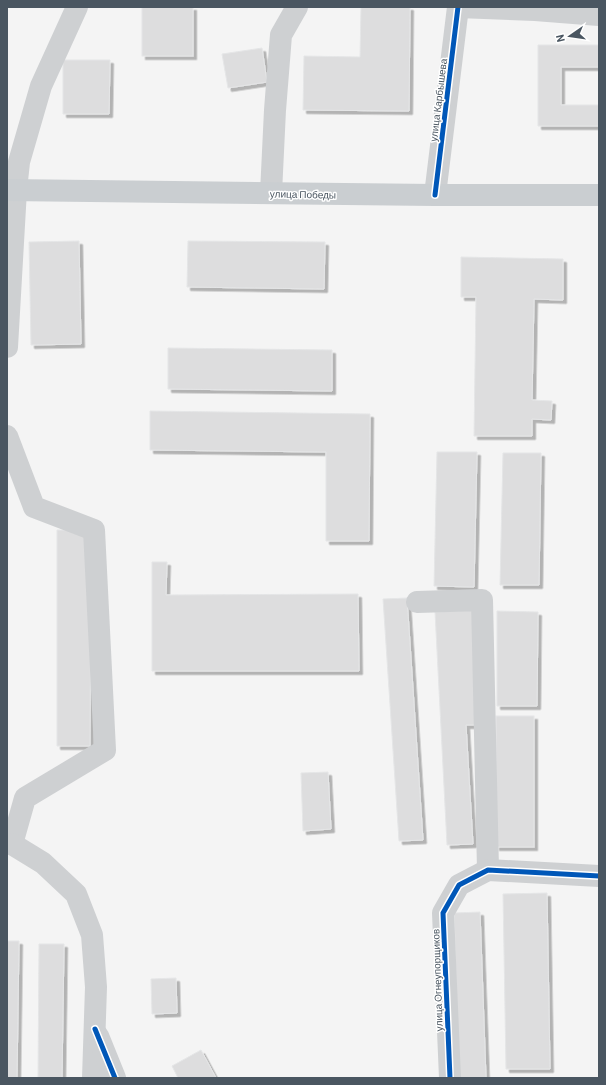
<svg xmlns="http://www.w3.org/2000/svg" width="606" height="1085" viewBox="0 0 606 1085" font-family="Barlow,sans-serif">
	<defs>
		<filter id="shadow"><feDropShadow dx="3.5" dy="3.5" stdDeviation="0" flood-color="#0004"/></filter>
	</defs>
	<rect width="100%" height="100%" fill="#f4f4f4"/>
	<g fill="#ddddde" stroke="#e5e6e7" filter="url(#shadow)">
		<rect x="142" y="7" width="51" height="49"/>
		<path d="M361 7H410L409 111 303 110 304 56 360 57Z"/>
		<path d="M538 45H599V67H561V105H599V126H538Z"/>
		<path d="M262 48 267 82 228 88 222 54Z"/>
		<path d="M63 60H110L109 114H63Z"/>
		<path d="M79 241 81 344 31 345 29 242Z"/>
		<path d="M188 241 325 242 324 289 187 287Z"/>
		<path d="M461 257 563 259V300L534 299 532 400 552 401 551 420 532 419V436H474L476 297H461Z"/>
		<path d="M168 348 332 350V391L168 389Z"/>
		<path d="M150 411 370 414 369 541H326V452L150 450Z"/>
		<path d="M437 452H477L474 587 434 586Z"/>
		<path d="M503 453H541L539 585H500Z"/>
		<path d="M57 530H91L90 746H57Z"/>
		<path d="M152 562H167L166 595 358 594 359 671H152Z"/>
		<path d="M407 598 423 840 399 841 383 599Z"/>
		<path d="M474 610 480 725H466L473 844 447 845 435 612Z"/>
		<path d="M497 611 538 612 537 706H497Z"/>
		<rect x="496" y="716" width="38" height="131"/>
		<path d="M328 772 331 829 303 831 301 773Z"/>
		<path d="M547 893 550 1069H506L503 894Z"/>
		<path d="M480 912 486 1078H459L454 913Z"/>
		<path d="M7 941H19L17 1078H7Z"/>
		<path d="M39 944H64L62 1078H38Z"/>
		<path d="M176 978 177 1013 152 1014 151 979Z"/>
		<path d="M201 1050 216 1078H178L172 1066Z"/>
	</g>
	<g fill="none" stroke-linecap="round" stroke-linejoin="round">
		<g stroke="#ced0d2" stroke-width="22">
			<path d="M458 7 535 10 599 15"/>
			<path d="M271 193 275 110 281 35 297 7"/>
			<path d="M435 195 458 7"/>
			<path d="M7 347 16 190 19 162 41 86 77 7"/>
			<path d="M7 436 34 507 94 530 105 750 25 798 12 844"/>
			<path d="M417 602 482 600 488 870"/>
			<path d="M12 844 43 863 76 894 92 935 96 987 93 1078"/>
			<path d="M98 1036 115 1078"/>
			<path d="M450 1078 443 913 459 885 488 870 599 876"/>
		</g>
		<path stroke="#caced1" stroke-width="22" d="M7 190 435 195H599"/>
		<g stroke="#fff" stroke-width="8">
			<g id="cycleway">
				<path d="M435 195 458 7"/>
				<path d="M95 1029 115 1078"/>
				<path d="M450 1078 443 913 459 885 488 870 599 876"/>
			</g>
		</g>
		<use href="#cycleway" stroke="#0057b8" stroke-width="5"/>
	</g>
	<g text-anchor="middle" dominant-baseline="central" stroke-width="3" stroke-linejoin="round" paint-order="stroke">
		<g font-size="10" fill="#4a5661" stroke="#fff">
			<text transform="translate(438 100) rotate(-83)">улица Карбышева</text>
			<text transform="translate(303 194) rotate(1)">улица Победы</text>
			<text transform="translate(437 980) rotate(-92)">улица Огнеупорщиков</text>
		</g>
	</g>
	<rect width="606" height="1085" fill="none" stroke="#4a5661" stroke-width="16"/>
	<g transform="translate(570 36) rotate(257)" stroke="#ffffff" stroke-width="3" paint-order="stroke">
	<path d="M0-3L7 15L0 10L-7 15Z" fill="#4a5661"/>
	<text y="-6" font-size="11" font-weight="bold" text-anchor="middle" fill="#4a5661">N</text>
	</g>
</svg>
